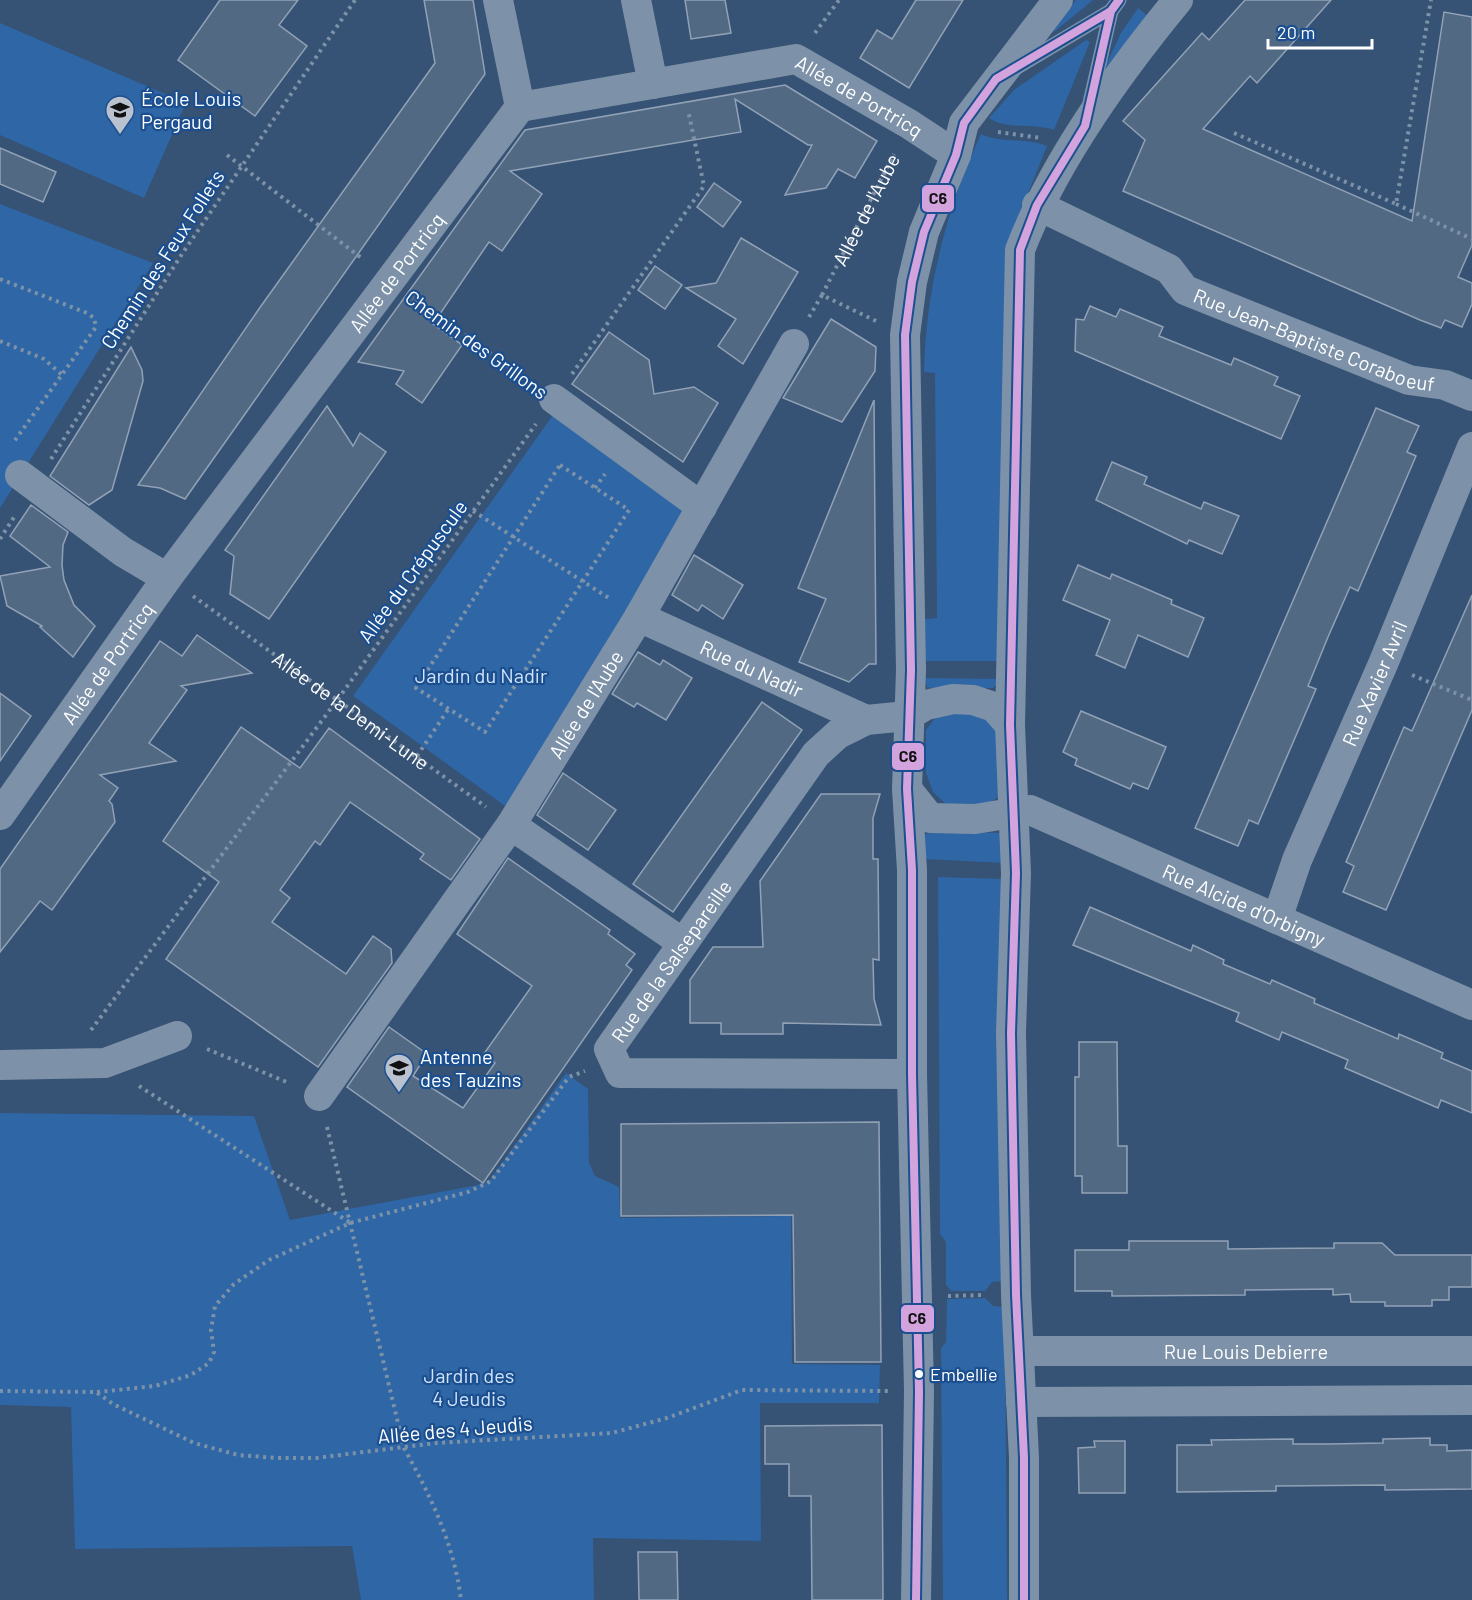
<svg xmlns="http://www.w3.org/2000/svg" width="1472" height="1600" viewBox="0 0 1472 1600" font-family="Barlow,sans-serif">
	<rect width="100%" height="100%" fill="#365274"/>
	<g fill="#2f66a5">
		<path d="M1076 0H1093L1054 32 1053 30Z"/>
		<path d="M1138 8 1149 17 1101 75 1121 33Z"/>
		<path d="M0 23 186 103 144 198 0 135Z"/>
		<path d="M1086 40 1090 42 1054 130C1034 123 1006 130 989 118L1014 90Z"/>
		<path d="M981 134C1002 144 1026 137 1047 146L1027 196 1003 661H925V619L937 618 935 373 924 372C926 288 946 210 981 134Z"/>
		<path d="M0 204 153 263 0 508Z"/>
		<path d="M553 415 685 513 508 808 353 696Z"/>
		<path d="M925 678 1003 679 993 688H931L927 687Z"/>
		<path d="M945 712 982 715 999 731 998 797 986 806 947 805 933 792 926 773V730L936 717Z"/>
		<path d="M934 830 1000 833 1004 863 925 859V835Z"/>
		<path d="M938 877 1003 879 1006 1281 992 1282 985 1291H951L946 1285V1242L940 1234Z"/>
		<path d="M566 1073 588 1089 589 1163 595 1176 619 1187 620 1218 791 1216 792 1364 880 1365 879 1403H760L761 1541 593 1538 594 1600H361L352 1546 75 1549 71 1407 0 1405V1113L254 1116 290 1220 478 1185 489 1181Z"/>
		<path d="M985 1298 993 1306 1005 1307 1007 1600H943L941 1348 946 1342 947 1299Z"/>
	</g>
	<g fill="#526984" stroke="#92a2b6" stroke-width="1.5">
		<path d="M220 0H298L279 25 307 46 255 116 178 60Z"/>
		<path d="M424 0H473L485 74 185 499 160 488 138 485 261 306 435 63Z"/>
		<path d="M685 0H725L731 33 691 39Z"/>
		<path d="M916 0H963L909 88 860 58 877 30 892 39Z"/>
		<path d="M1245 0H1331L1257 83 1250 76 1203 129 1412 221 1444 12 1472 17V245L1458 277 1472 283V304L1462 327 1445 320 1441 328 1420 320 1123 191 1145 140 1123 121 1202 33 1209 40Z"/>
		<path d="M785 85 877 141 855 178 838 169 826 188 785 195 812 145H808L735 99 741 132 510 171 542 194 502 251 489 242 433 324 462 345 422 403 396 384 404 371 358 362 525 130Z"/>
		<path d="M0 148 56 172 43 202 0 184Z"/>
		<path d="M714 183 741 202 723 227 697 207Z"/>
		<path d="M741 238 798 272 743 364 718 346 736 319 686 288 716 283Z"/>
		<path d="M655 266 682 285 665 309 638 290Z"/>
		<path d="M1090 306 1116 317 1120 309 1163 327 1159 336 1231 365 1234 358 1278 377 1274 385 1300 396 1281 439 1075 351 1076 319 1084 320Z"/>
		<path d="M831 319 876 347 875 371 842 422 783 398Z"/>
		<path d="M609 332 649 360 654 394 694 387 718 403 683 462 572 384Z"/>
		<path d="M131 347 142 370 143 381 112 490 89 505 50 476Z"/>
		<path d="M874 400 876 664H869L849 682 799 662 826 599 798 588Z"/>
		<path d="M327 406 353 446 360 433 386 452 269 619 230 594 234 556 225 550Z"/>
		<path d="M1376 408 1419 426 1407 452 1416 456 1358 591 1350 587 1328 637 1308 686 1316 689 1258 824 1249 820 1238 846 1195 828Z"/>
		<path d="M1112 462 1147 477 1144 484 1201 509 1204 502 1239 516 1222 554 1189 540 1187 544 1096 500Z"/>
		<path d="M31 505 68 532 63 545 62 565 64 580 74 605 95 626 73 657 40 627 42 626 7 606 0 576 50 567 10 536Z"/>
		<path d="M694 555 743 585 723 619 702 605 698 611 672 595Z"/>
		<path d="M1078 565 1110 579 1112 574 1172 600 1171 604 1204 618 1188 657 1138 635 1125 668 1096 655 1110 620 1063 600Z"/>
		<path d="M1472 595V710L1386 910 1343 892 1354 866 1346 862 1404 727 1412 731Z"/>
		<path d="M197 635 252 673 181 686 187 690 149 743 176 761 100 775 118 788 109 801 112 804 115 822 52 910 40 901 0 952V869L160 641 182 656Z"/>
		<path d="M638 652 660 665 663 660 692 678 666 720 637 703 634 707 612 694Z"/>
		<path d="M0 693 31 716 0 761Z"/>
		<path d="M762 702 802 730 673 912 633 884Z"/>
		<path d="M1081 711 1166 747 1148 789 1133 783 1130 789 1075 765 1077 759 1063 752Z"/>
		<path d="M241 727 300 768 329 728 480 839 451 880 420 859 424 854 350 802 320 845 315 841 280 890 290 898 272 922 346 974 373 936 391 949 392 963 318 1067 166 959 219 882 163 841Z"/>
		<path d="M563 773 616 810 588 850 537 815Z"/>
		<path d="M821 794H880L873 818V859H878L879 960 873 959 874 999 881 1025 783 1023V1034H721V1023H690V980L713 947H763L760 881Z"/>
		<path d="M508 858 610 930 608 934 635 954 626 965 632 970 483 1183 347 1087 389 1027 427 1054 413 1076 463 1108 495 1063 483 1055 532 986 457 934Z"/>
		<path d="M1090 907 1191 951 1193 945 1224 960 1223 964 1270 984 1272 980 1315 999 1314 1003 1398 1039 1399 1034 1443 1053 1441 1058 1472 1071V1113L1441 1100 1438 1108 1345 1068 1348 1060 1282 1032 1279 1040 1236 1021 1239 1013 1073 945Z"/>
		<path d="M1079 1042H1117L1118 1146H1127V1193H1082V1176H1075V1077H1079Z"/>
		<path d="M879 1122 881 1362H795L793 1215 621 1216V1124Z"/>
		<path d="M1129 1241H1228V1249L1334 1248V1243H1382L1395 1255H1472V1287H1449V1300H1432V1306H1385V1302H1351L1350 1294 1333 1295V1289L1245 1290V1295L1112 1296V1291H1075V1250H1129Z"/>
		<path d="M882 1425 883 1600H812L811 1496H789V1464H765V1426Z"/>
		<path d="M1430 1438V1445H1447V1451L1472 1450V1489L1385 1490V1485L1276 1486V1491L1177 1492V1445H1212L1211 1440 1293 1439V1444H1328L1383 1443V1439Z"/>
		<path d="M1094 1441H1125V1493H1079L1078 1448 1095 1447Z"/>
		<path d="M638 1552H677L678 1600H639Z"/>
	</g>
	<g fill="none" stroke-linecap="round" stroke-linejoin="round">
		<g stroke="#7d92a8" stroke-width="4" stroke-dasharray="3 4.5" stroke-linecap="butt">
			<path d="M815 33 839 0"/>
			<path d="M998 132 1041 138"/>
			<path d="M1234 133 1396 204 1431 0"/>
			<path d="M227 155 364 260"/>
			<path d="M1396 204 1472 239"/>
			<path d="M0 279 87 313 94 318 96 327 13 443"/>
			<path id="s1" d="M822 295 894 154"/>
			<path d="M416 299 528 381"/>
			<path d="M809 317 822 295 876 321"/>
			<path d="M0 341 44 359 62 375"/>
			<path d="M572 374 704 186 688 110"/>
			<path d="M51 459 182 254 355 0"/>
			<path d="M560 465 629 510 485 732 416 688Z"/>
			<path d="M595 488 605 474"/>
			<path d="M473 511 612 600"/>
			<path d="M0 539 16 514"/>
			<path id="s2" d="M193 596 486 807"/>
			<path d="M1412 675 1472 700"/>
			<path d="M417 756 449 708"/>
			<path d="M91 1030 338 699 536 424"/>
			<path d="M207 1049 289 1083"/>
			<path d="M139 1086 349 1222"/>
			<path d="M327 1127 404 1448C431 1497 454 1544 461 1600"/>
			<path d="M948 1296 985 1295"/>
			<path d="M0 1391 96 1392 113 1404 194 1443 238 1455 277 1458H316L436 1443 612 1433 667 1418 742 1390 888 1391"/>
			<path d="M97 1392 155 1386 191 1375 209 1363 214 1352 211 1330 215 1306 234 1284 269 1260 350 1223 468 1192 491 1181 569 1077 585 1071"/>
		</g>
		<g stroke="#7d92a8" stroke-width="15">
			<path d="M1017 67 1111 11 1119 0"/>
			<path d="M1090 103 1111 11"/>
		</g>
		<g stroke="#7d92a8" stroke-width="30">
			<path d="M498 0 520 107"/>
			<path d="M636 0 653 84"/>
			<path id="s3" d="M1037 205 1169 269 1185 290 1409 380 1445 385 1472 396"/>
			<path d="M554 399 702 507"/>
			<path d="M20 475 123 552 167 578"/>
			<path id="s4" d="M639 617 866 720"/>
			<path id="s5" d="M907 789 930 818 975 819 1030 810 1472 1005"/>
			<path id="s6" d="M0 815 167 578 520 107 796 59 909 124 956 155"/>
			<path d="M511 825 683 943"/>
			<path id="s7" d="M1277 919 1297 860 1383 664 1472 447"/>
			<path d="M0 1065 105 1063 177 1036"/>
			<path id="s8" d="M912 1074 620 1073 609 1049 816 754 838 734 866 720 907 716 926 705 953 699 973 700 994 707 1010 725"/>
			<path id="s9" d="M319 1096 511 825 639 617 794 344"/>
			<path id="s10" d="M1020 1351H1472"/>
			<path d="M1021 1402 1472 1400"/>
			<path d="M916 1600 919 1391 912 1074V870L907 789 911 670 905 335 912 282 924 232 956 155 964 123 1058 0"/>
			<path d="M1024 1600V1458L1016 1295 1011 1033 1016 873 1010 725 1020 250C1054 161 1117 74 1178 0"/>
		</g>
		<g stroke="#1b4f8f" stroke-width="12">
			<g id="bus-1">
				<path d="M916 1600 919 1391 912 1074V870L907 789 911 670 905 335 912 282 924 232 956 155 964 123 996 79 1111 11 1119 0"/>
				<path d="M1024 1600V1458L1016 1295 1011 1033 1016 873 1010 725 1020 250 1037 205 1085 126 1111 11 1119 0"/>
			</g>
		</g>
		<use href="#bus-1" stroke="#d2a3dc" stroke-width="8"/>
	</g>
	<defs>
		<g id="school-pin" transform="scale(1.5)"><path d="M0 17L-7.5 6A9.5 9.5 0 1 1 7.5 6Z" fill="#b9c2ce" stroke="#1b4f8f"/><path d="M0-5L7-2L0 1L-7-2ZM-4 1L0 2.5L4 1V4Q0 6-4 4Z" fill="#111"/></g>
	</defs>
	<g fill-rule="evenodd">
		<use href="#school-pin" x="120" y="110"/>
		<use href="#school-pin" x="399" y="1068"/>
	</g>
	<circle fill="#fff" stroke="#1b4f8f" stroke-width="2" cx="919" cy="1374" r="5"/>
	<g text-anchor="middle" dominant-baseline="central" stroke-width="4.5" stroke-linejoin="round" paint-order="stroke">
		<g font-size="18" fill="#fff" stroke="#1b4f8f" text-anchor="start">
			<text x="930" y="1374">Embellie</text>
		</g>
		<g font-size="20" fill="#fff" stroke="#1b4f8f" text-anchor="start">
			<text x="141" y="98">École Louis<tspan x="141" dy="23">Pergaud</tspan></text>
			<text x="420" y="1056">Antenne<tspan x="420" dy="23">des Tauzins</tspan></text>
		</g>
		<g font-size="20" fill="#fff" stroke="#1b4f8f">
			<text stroke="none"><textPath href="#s6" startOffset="1232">Allée de Portricq</textPath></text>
			<text stroke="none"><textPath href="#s1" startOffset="96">Allée de l'Aube</textPath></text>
			<text transform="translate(162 259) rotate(-57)">Chemin des Feux Follets</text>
			<text stroke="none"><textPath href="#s6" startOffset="672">Allée de Portricq</textPath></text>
			<text stroke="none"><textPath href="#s3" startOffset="312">Rue Jean-Baptiste Coraboeuf</textPath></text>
			<text transform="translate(477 344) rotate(36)">Chemin des Grillons</text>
			<text transform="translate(412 571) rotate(-54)">Allée du Crépuscule</text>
			<text stroke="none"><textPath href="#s6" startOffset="186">Allée de Portricq</textPath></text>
			<text stroke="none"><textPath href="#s4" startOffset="124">Rue du Nadir</textPath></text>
			<text stroke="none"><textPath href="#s7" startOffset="255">Rue Xavier Avril</textPath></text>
			<text stroke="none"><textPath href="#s9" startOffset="474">Allée de l'Aube</textPath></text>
			<text stroke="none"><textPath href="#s2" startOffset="195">Allée de la Demi-Lune</textPath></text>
			<text stroke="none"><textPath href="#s5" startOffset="372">Rue Alcide d'Orbigny</textPath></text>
			<text stroke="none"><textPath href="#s8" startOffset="426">Rue de la Salsepareille</textPath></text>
			<text stroke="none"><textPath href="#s10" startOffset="226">Rue Louis Debierre</textPath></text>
			<text transform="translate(455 1429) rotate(-5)">Allée des 4 Jeudis</text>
		</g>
		<g font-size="20" fill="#cfe3fa" stroke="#1b4f8f">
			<text x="481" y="675">Jardin du Nadir</text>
			<text x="469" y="1375">Jardin des<tspan x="469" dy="23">4 Jeudis</tspan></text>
		</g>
	</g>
	<g stroke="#1b4f8f" stroke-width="2">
		<rect x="921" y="184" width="34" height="29" rx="6" fill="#d2a3dc"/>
		<rect x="891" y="742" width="34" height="29" rx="6" fill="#d2a3dc"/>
		<rect x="900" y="1304" width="35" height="29" rx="6" fill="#d2a3dc"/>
	</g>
	<g font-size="16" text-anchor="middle" font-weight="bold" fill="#111">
		<text x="938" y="204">C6</text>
		<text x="908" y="762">C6</text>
		<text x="917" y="1324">C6</text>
	</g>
	<path d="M1268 39v9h104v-9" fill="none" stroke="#ffffff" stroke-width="3"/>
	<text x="1277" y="39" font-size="18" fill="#ffffff" stroke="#1b4f8f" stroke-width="4.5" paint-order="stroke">20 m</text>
</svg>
